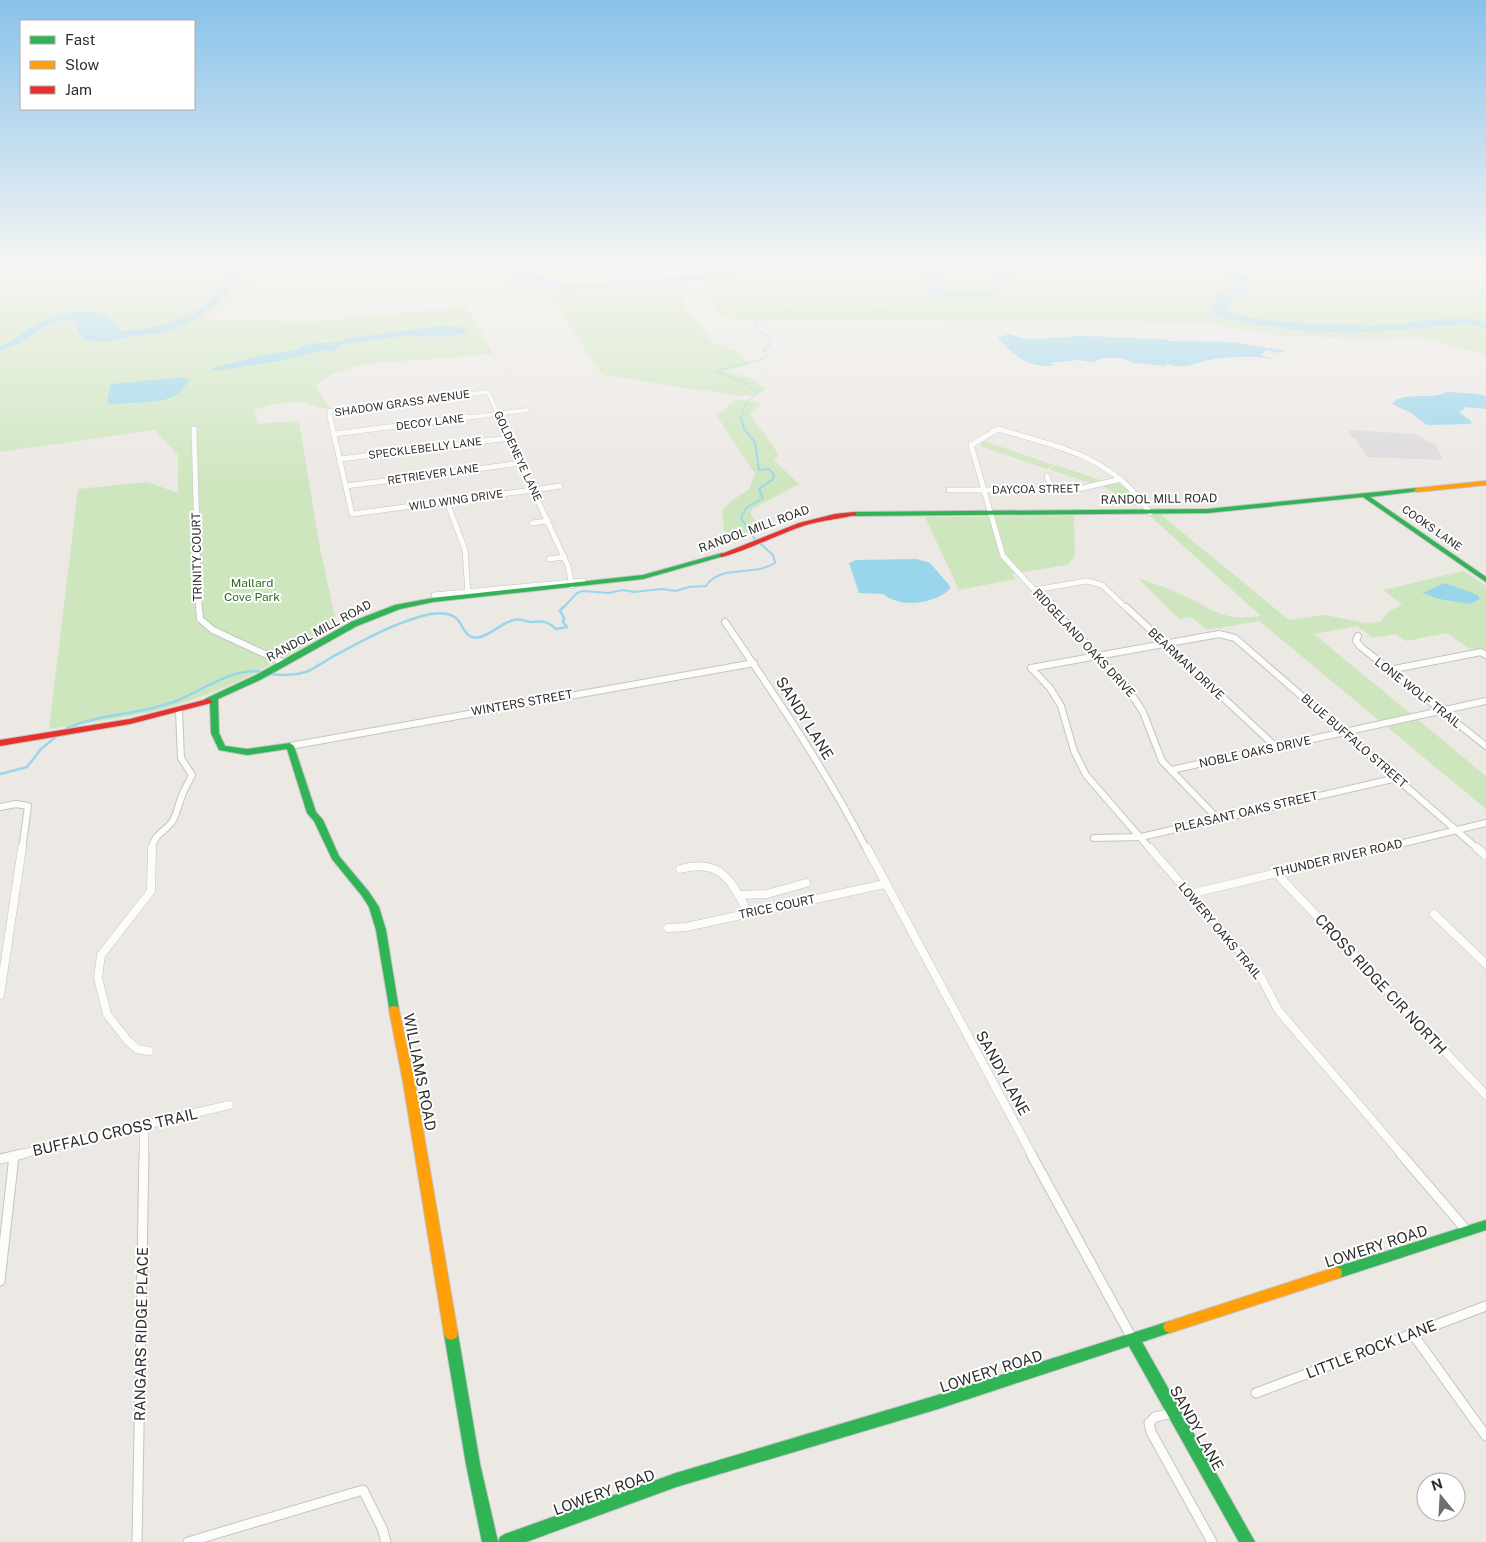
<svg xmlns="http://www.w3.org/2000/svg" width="1486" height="1542" viewBox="0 0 1486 1542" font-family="'Public Sans',sans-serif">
	<rect width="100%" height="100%" fill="#ece8e4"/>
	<path fill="#dcd9db" d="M1348 430 1416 434 1436 446 1443 460 1367 457 1355 438H1352Z"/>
	<g fill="#cee6be">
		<path d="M0 268H217L222 273H246L253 279 246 296 205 319 311 322 467 306 493 354 365 364 333 373 315 385 329 407C318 411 309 401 298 402 283 402 269 405 254 410L258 424 299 421 319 543 337 627C285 658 235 687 176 705 138 717 89 722 49 729L78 489 147 482 178 493V455L154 430 0 452Z"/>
		<path d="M485 268H661L671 276 672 288 683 300 687 312 707 334 713 343 736 351 748 363 745 366 724 371 753 379 766 389 759 395 739 396 602 375 560 311 552 304 547 291C526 289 500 285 485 268Z"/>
		<path d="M687 268H1486V355L1419 337 1370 340 1275 335 1210 324 1119 321 734 320 717 313 705 286Z"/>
		<path d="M736 399 762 403 750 414 779 455 774 460 799 484 752 509 750 514 760 525 758 532 729 542 724 531 722 511 730 502 749 489 755 474 717 416Z"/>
		<path d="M984 441 1054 465 1047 469 980 446Z"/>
		<path d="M1056 465 1100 480 1090 483 1049 469Z"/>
		<path d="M1119 483 1132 493 1140 506C1126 505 1116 492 1102 486Z"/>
		<path d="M1160 514 1289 620 1325 615 1365 623 1380 622 1388 612 1402 604 1383 590 1463 571 1486 586V651L1468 648 1447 633 1406 641 1396 634 1373 638 1357 626 1314 634 1486 776V809L1259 621 1207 630 1191 617 1179 619 1138 578C1152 583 1165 587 1178 593 1213 608 1220 622 1261 616L1149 515Z"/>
		<path d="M1074 516 1075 555 1068 565 1011 574 1016 579 959 590 925 517Z"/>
	</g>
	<g fill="#99d6ec">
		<path d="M213 268H234L236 270C236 300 187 326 161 333 151 335 141 335 131 337 118 340 97 344 85 339 79 336 77 330 76 323 55 314 39 332 22 342 16 346 7 348 0 351V346C12 342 22 332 33 326 54 314 84 306 107 316 114 319 116 326 120 330L124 331C159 327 217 317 223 275L220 270Z"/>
		<path d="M507 268H522L545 280 574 285 702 275 752 268H791C737 276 682 283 627 287 598 289 565 294 536 287 524 284 514 277 507 268Z"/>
		<path d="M925 268H942L939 285C948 297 977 295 990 289L997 275 1004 269 1020 268 1012 278 1006 280C996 306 963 293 943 298L945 296 920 289V282L925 276Z"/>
		<path d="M1193 268C1211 268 1235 266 1250 278V286L1229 302C1228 306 1229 309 1232 312 1248 323 1356 326 1380 325 1414 324 1453 313 1486 322V330L1471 324C1436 326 1402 330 1368 332 1326 334 1283 330 1242 322 1232 320 1216 319 1210 312L1216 297 1227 289 1232 279Z"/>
		<path d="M441 326 462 327 468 331 452 337 403 336 339 345V348L331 352 325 350 279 361 221 370H212V368L269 354 291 351 309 344 339 342 349 338Z"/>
		<path d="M1010 334C1030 343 1061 336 1082 336 1109 336 1136 339 1164 339L1170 341 1233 342 1285 351 1278 353 1266 350 1264 353 1260 355 1272 358 1271 359C1256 355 1225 357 1209 360 1192 363 1186 370 1167 364L1165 366 1134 363 1120 358H1103L1094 361 1098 363 1078 360 1049 363 1054 365C1029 370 1014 354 998 339V337Z"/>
		<path d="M184 377 189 380 188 383C184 386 182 391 178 394 168 403 125 403 111 404L107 402 111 384Z"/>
		<path d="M1447 392 1484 394H1476L1486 396V409L1463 407 1464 409 1459 412 1472 422 1470 424 1427 425 1411 413 1392 404C1400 391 1434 400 1447 392Z"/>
		<path d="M917 559 930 563 950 586V589C932 605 901 608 883 594L859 593 849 563 856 560Z"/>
		<path d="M1445 583 1478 595 1480 599 1470 604 1439 599 1422 593Z"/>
	</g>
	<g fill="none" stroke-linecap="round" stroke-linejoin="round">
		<path stroke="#99d6ec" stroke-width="1" d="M741 419 744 407 757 392 743 382 715 371 756 361 768 356V352L762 351 769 346 771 339 767 335 758 332 755 325C773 315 801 304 822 306 832 307 841 314 851 314 861 314 869 310 878 311 893 311 905 319 920 314L918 311 922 308 916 302 947 297"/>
		<path stroke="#99d6ec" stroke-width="2" d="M562 609 577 593 583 591 609 593 623 590 634 592 662 589 676 591 689 587 706 586C720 564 753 577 775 563L773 555 754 538 741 518 746 508 763 498 759 489 773 479 774 475 769 469 759 470 755 442 744 429 741 417"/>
		<g stroke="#99d6ec" stroke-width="2.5">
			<path d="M268 674C281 675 293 676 306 672 315 668 324 662 332 657 360 642 388 626 419 617 430 613 450 610 458 620 464 627 466 641 480 637 492 634 501 623 514 620 520 618 526 622 532 622 543 621 547 621 556 629L567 627 563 622 564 618 560 611 563 607"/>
			<path d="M67 728C102 713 141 715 176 701 204 690 232 667 263 672"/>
			<path d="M0 774 27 767 41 749 58 735"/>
		</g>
		<g stroke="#c5c4c5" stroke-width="5">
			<g id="street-far4">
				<path d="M331 419 329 411 488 392 500 419"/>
				<path d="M457 419 527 410"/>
			</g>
		</g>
		<g stroke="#c5c4c5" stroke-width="6">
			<g id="street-far3">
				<path d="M330 417 352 514 533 490"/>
				<path d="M500 417 533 490"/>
				<path d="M194 429 199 609"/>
				<path d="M334 434 467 417"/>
				<path d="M340 459 509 438"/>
				<path d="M1047 476 1052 490"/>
				<path d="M346 486 521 463"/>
				<path d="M533 490 568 566 572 586"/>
				<path d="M533 490 560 486"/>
				<path d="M949 490H1074L1121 479"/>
				<path d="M447 502 465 550 468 595"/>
				<path d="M532 523 548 521"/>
				<path d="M549 559 565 557"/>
				<path d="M1034 590 1087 581 1102 585 1127 609"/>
				<path d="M434 595 583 581"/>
				<path d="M1052 609 1003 556 971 445 998 429C1059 447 1113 456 1150 513"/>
			</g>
		</g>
		<g stroke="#c5c4c5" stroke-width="8">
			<g id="street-far2">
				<path d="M199 607 200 619 213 630 284 663"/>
				<path d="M1051 607 1124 683 1143 712 1162 761 1218 819"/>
				<path d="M1126 607 1276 747"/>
				<path d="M725 622C775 696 826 770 867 850"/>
				<path d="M1358 636 1356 641 1361 647 1486 746"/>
				<path d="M1031 668 1050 688 1061 706 1074 751 1086 775 1151 850"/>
				<path d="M1031 668 1219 634 1235 638 1479 850"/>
				<path d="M1389 670 1481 652 1486 655"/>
				<path d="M290 746 754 663"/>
				<path d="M1171 770 1486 701"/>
				<path d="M0 807 16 804 28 806 22 850"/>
				<path d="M1094 838 1141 837 1397 778"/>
				<path d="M152 850C152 836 164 832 172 822 177 814 178 805 182 796 184 789 189 782 192 775L181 758 179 711"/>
				<path d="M1375 850 1486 823"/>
			</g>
		</g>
		<g stroke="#c5c4c5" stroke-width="9">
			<g id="street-far1">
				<path d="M867 848 1032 1155"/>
				<path d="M1150 848 1249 962 1262 979 1278 1010 1402 1155"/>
				<path d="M1477 848 1485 855"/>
				<path d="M680 869C722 858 731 881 749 914"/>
				<path d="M1276 873 1486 1095"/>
				<path d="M1190 894 1380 848"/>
				<path d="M738 895 767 894 806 883"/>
				<path d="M1434 914 1486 964"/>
				<path d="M668 928 686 927 885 884"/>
				<path d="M0 995 22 848"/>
				<path d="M149 1051 137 1049 127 1040 107 1014 98 978 101 955 151 891 152 848"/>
				<path d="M17 1155 229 1105"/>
				<path d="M144 1155V1126"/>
			</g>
		</g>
		<g stroke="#c5c4c5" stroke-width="11">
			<g id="street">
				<path d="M1031 1154 1133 1340"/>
				<path d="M1401 1154 1467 1231"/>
				<path d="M0 1159 22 1154"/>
				<path d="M0 1281 14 1156"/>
				<path d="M1412 1333 1486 1436"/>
				<path d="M1256 1393 1486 1306"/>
				<path d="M1173 1413 1155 1417 1149 1423 1151 1432 1212 1542"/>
				<path d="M137 1542 144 1154"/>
				<path d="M188 1542 363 1490 382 1528 386 1542"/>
			</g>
		</g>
		<g stroke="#c5c4c5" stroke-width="2">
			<g id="fast">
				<path d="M1417 488 1420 490 1419 491 1370 497 1486 577V582L1363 497 1208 513 854 516 851 514 854 512 1208 509Z"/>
				<path d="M722 553 724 554V556L643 579 433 602 400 609 357 626 262 679 218 699 219 733 225 746 247 749 290 743 294 746 316 812 323 820 339 856 369 892 379 907 386 930 399 1010 398 1013 394 1014 390 1013 376 930 369 907 362 896 332 859 314 821 307 813 287 749 247 755 219 750 211 733 210 703H205L204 701 205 699 256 675 351 622 395 605 433 598 643 575Z"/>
				<path d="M1486 1220V1230L1336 1279 1331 1277 1330 1273 1331 1269 1336 1267Z"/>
				<path d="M1170 1321 1175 1323 1177 1327 1175 1331 1142 1342 1255 1542H1239L1129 1346 938 1409 676 1487 526 1542H482L466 1464 444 1334 446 1330 451 1328 456 1330 458 1334 480 1464 498 1542 500 1537 505 1534 676 1473 938 1395Z"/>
			</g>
		</g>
		<g stroke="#c5c4c5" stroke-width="2">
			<g id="slow">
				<path d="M1486 481V485L1417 492 1414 490 1417 488Z"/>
				<path d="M394 1006 398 1007 399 1010 415 1082 458 1334 456 1338 451 1340 446 1338 444 1334 403 1082 389 1010 390 1007Z"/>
				<path d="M1336 1267 1341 1269 1342 1273 1341 1277 1336 1279 1170 1333 1165 1331 1163 1327 1165 1323 1170 1321Z"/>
			</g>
		</g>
		<g stroke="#c5c4c5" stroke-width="2">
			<g id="jam">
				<path d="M854 512 856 513V515C839 519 823 520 806 525 778 534 751 549 722 557L719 555 799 523 835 514Z"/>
				<path d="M208 699 212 701 211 703 130 724 0 746V740L130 719Z"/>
			</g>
		</g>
		<use href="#street-far4" stroke="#fcfcfb" stroke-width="4"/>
		<use href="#street-far3" stroke="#fcfcfb" stroke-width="5"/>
		<use href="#street-far2" stroke="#fcfcfb" stroke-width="6"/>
		<use href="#street-far1" stroke="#fcfcfb" stroke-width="8"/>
		<use href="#street" stroke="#fcfcfb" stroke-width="9"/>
		<use href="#fast" fill="#30b455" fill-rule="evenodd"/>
		<use href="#slow" fill="#ff9f0a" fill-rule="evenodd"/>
		<use href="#jam" fill="#e5322d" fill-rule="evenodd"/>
	</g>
	<linearGradient id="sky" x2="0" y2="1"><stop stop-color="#88c2ea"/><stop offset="0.55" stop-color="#f6f5f3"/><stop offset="1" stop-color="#f6f5f3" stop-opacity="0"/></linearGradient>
	<rect width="1486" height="484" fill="url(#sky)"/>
	<g text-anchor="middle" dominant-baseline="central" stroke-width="4" stroke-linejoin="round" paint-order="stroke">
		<g font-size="11" fill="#2e2e2e" stroke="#fff">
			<text transform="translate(402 403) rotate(-8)">SHADOW GRASS AVENUE</text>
			<text transform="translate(430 422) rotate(-7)">DECOY LANE</text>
			<text transform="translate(425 448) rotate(-7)">SPECKLEBELLY LANE</text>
			<text transform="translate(518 456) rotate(65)">GOLDENEYE LANE</text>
			<text transform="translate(433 474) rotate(-8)">RETRIEVER LANE</text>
			<text transform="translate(1036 489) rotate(-1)">DAYCOA STREET</text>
			<text transform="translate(456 500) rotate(-8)">WILD WING DRIVE</text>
			<text transform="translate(1432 528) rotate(35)">COOKS LANE</text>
		</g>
		<g font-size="12" fill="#2e2e2e" stroke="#fff">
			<text transform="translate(1159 499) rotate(-1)">RANDOL MILL ROAD</text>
			<text transform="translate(754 529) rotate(-20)">RANDOL MILL ROAD</text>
			<text transform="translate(197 557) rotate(-91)">TRINITY COURT</text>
			<text transform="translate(319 631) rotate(-28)">RANDOL MILL ROAD</text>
			<text transform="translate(1084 643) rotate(47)">RIDGELAND OAKS DRIVE</text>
			<text transform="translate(1186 664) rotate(43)">BEARMAN DRIVE</text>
			<text transform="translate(1418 693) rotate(38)">LONE WOLF TRAIL</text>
			<text transform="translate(522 703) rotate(-10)">WINTERS STREET</text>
			<text transform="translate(1354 741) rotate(41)">BLUE BUFFALO STREET</text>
			<text transform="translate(1255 752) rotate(-12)">NOBLE OAKS DRIVE</text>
			<text transform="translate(1246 812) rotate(-13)">PLEASANT OAKS STREET</text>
			<text transform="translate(1338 858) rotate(-13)">THUNDER RIVER ROAD</text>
			<text transform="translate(777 907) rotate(-12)">TRICE COURT</text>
			<text transform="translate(1220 931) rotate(50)">LOWERY OAKS TRAIL</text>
		</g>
		<g font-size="12" fill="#2c6e1b" stroke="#fff">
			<text x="252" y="583">Mallard<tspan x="252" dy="14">Cove Park</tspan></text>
		</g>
		<g font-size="15" fill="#2e2e2e" stroke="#fff">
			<text transform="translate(805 718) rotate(58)">SANDY LANE</text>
			<text transform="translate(1381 984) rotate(47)">CROSS RIDGE CIR NORTH</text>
			<text transform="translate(420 1072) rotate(79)">WILLIAMS ROAD</text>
			<text transform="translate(1003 1073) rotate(61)">SANDY LANE</text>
			<text transform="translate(115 1132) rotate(-13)">BUFFALO CROSS TRAIL</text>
			<text transform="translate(1376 1246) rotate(-18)">LOWERY ROAD</text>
			<text transform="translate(141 1334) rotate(-89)">RANGARS RIDGE PLACE</text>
			<text transform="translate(1371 1349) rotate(-21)">LITTLE ROCK LANE</text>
			<text transform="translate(991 1371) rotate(-18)">LOWERY ROAD</text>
			<text transform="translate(1197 1428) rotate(61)">SANDY LANE</text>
			<text transform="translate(604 1492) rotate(-20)">LOWERY ROAD</text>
		</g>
	</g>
	<rect x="20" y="20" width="175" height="90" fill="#ffffff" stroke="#ababab"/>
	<rect x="30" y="36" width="25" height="8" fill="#30b455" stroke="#ababab"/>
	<text x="65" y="45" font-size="15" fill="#2e2e2e">Fast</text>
	<rect x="30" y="61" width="25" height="8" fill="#ff9f0a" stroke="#ababab"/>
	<text x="65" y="70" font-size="15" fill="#2e2e2e">Slow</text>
	<rect x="30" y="86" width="25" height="8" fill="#e5322d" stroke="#ababab"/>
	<text x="65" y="95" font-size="15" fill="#2e2e2e">Jam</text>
	<g transform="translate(1441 1497) rotate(342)"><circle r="24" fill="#ffffff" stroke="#ababab"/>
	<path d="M0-4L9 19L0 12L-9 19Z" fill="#706f6e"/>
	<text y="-8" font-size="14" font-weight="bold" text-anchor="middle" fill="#2e2e2e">N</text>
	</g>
</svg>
